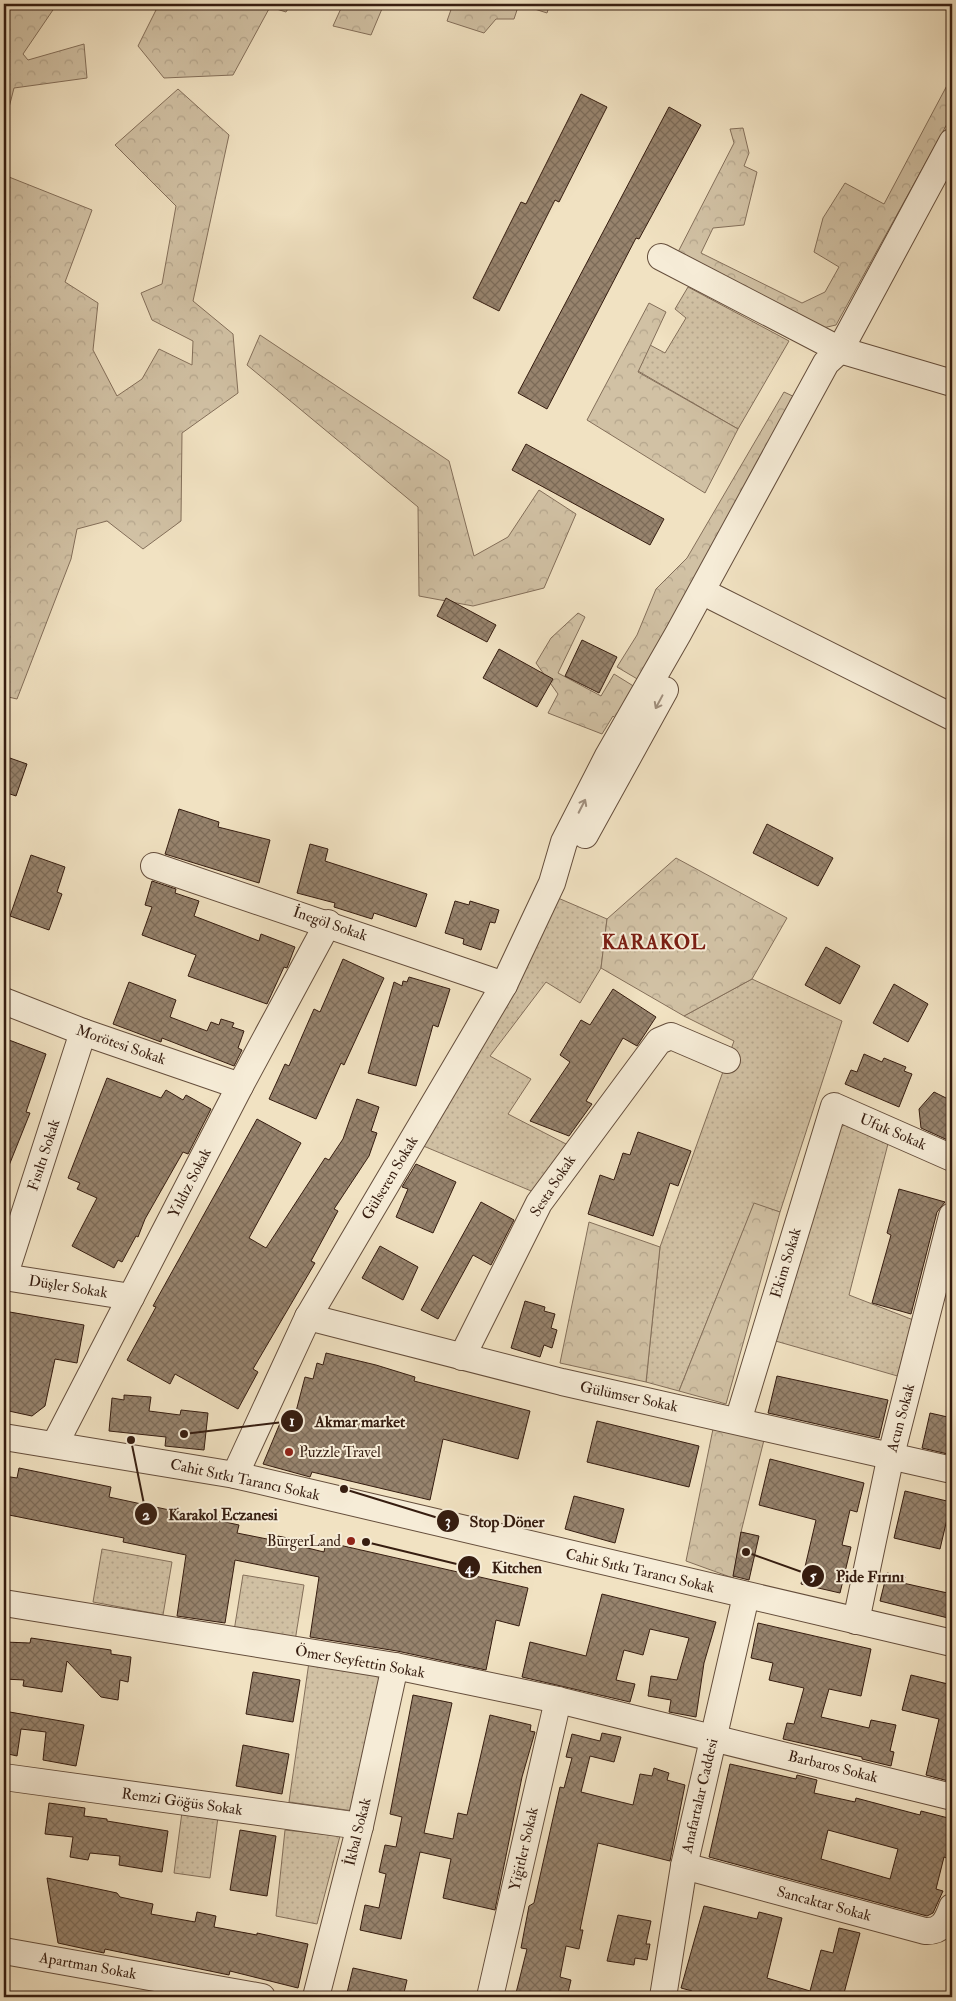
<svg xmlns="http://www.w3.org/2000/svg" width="956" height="2001" viewBox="0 0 956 2001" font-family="'IM FELL Double Pica',serif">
	<defs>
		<pattern id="green-dots" width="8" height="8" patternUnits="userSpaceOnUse" patternTransform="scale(1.25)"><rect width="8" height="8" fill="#d1c1a4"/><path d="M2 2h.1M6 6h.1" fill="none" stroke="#b4a58c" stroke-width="1.8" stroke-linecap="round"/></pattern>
		<pattern id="forest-crowns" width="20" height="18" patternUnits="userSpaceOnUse" patternTransform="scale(1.25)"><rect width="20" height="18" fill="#d1c1a4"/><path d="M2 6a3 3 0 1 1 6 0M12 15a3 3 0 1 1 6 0" fill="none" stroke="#b4a58c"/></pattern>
		<pattern id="building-cross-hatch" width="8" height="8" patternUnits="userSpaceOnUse" patternTransform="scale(1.25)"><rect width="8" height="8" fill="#97836d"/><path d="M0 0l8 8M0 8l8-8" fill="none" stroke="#7c6b58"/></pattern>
	</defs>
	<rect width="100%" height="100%" fill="#f1e2c2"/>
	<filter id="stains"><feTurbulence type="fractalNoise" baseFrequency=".004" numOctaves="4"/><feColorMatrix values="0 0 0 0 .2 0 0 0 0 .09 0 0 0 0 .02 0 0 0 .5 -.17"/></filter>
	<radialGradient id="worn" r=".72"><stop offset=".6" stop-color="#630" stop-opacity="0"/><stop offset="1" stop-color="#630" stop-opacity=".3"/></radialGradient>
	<g fill="url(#green-dots)" stroke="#846f5a">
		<path d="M688 287 789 341 738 429 638 371 650 345 665 353 686 318 675 309Z"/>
		<path d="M558 898 607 919 601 968 580 1003 546 982 490 1056 531 1079 508 1114 568 1145 536 1193 421 1145Z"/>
		<path d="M752 979 842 1021 780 1212 754 1204 679 1391 646 1382 660 1247 734 1041 684 1016Z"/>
		<path d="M848 1123 889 1140 849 1295 916 1321 901 1377 772 1340 834 1131Z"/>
		<path d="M102 1549 172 1562 163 1615 93 1602Z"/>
		<path d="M243 1575 304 1585 295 1641 234 1631Z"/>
		<path d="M309 1662 381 1673 354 1811 289 1802Z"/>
		<path d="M182 1812 218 1817 210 1878 174 1873Z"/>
		<path d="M285 1830 340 1836 317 1924 276 1916Z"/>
	</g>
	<g fill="url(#forest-crowns)" stroke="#846f5a">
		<path d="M5 4H57L23 54 28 60 84 44 87 78 14 88 4 127Z"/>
		<path d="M159 4H174L190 9 192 4H291L286 12 270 7 233 75 164 78 138 46Z"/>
		<path d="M343 4H384L371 35 333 26Z"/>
		<path d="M453 4H550L547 13 519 4 514 19H496L484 33 447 21Z"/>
		<path d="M952 76V115L836 325 814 330 677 254 734 143 730 129 743 128 749 153 744 166 757 172 744 225 713 228 701 253 802 303 825 292 839 267 814 252 823 218 845 183 884 204Z"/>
		<path d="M178 89 229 135 193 301 233 334 238 393 182 433 181 521 143 549 107 521 77 529 71 559 17 699 4 696V175L92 210 65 282 98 303 93 350 117 396 142 379 159 349 192 365 193 341 152 320 141 293 162 284 176 206 115 145Z"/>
		<path d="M649 303 666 312 638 372 738 429 705 493 587 420Z"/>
		<path d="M260 335 449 461 474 556 508 537 539 490 576 514 544 588 473 606 419 596 418 507 247 365Z"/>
		<path d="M784 392 797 398 639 680 617 667 637 635 656 589 687 558Z"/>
		<path d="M578 613 585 617 558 673 601 696 614 674 635 687 618 721 613 716 602 734 548 713 558 694 536 663 551 638Z"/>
		<path d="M676 858 787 918 752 979 684 1016 601 968 607 919Z"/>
		<path d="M754 1203 780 1212 726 1404 679 1391Z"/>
		<path d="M589 1222 660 1247 646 1382 560 1363Z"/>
		<path d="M713 1429 764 1440 741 1532 733 1578 686 1561Z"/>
	</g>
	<g fill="url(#building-cross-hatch)" stroke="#361d10" fill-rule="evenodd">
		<path d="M581 94 607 107 559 202 555 200 499 311 473 298 521 202 526 204Z"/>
		<path d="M669 107 701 125 639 239 636 238 547 409 518 393Z"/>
		<path d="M526 444 664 519 650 545 512 470Z"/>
		<path d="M446 598 496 625 487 642 437 616Z"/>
		<path d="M582 640 617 657 599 693 565 676Z"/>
		<path d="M499 649 553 679 537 707 483 678Z"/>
		<path d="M4 756 27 764 16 796 4 792Z"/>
		<path d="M179 809 219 822 218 827 270 840 259 883 165 854Z"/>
		<path d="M767 824 833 858 818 886 753 853Z"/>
		<path d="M310 844 328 849 325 861 427 894 416 927 374 913 372 919 334 907 335 903 297 893Z"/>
		<path d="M31 855 65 867 57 892 62 894 49 930 10 916Z"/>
		<path d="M152 881 176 889 175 893 199 901 194 916 259 941 261 934 295 947 287 968 284 967 267 1004 188 976 196 955 142 935 152 907 145 905Z"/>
		<path d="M455 901 469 905 470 901 499 910 495 923 490 922 481 950 463 944 464 939 445 933Z"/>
		<path d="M826 947 860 966 840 1004 805 985Z"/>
		<path d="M343 959 384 978 344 1065 341 1063 316 1119 269 1099 285 1064 289 1066 314 1009 320 1012Z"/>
		<path d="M409 977 450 989 438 1027 433 1025 416 1086 368 1073 394 982 402 986 403 981 407 982Z"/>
		<path d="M129 982 176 1000 170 1017 207 1031 211 1022 219 1025 221 1019 234 1023 232 1027 244 1031 238 1048 242 1050 234 1066 162 1038 161 1042 113 1024Z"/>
		<path d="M894 984 928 1004 908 1042 873 1023Z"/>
		<path d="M613 989 656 1017 637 1046 623 1038 586 1101 592 1104 569 1136 530 1121 570 1062 560 1055 581 1020 590 1025Z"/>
		<path d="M9 1040 46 1054 26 1112 30 1113 4 1178V1054Z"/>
		<path d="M864 1054 882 1062 884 1058 906 1067 904 1071 912 1074 899 1107 845 1084 851 1070 857 1072Z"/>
		<path d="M107 1078 161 1098 166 1090 183 1100 186 1095 211 1109 188 1154 183 1152 145 1219 138 1237 136 1236 122 1262 118 1260 114 1268 72 1246 97 1198 77 1189 80 1183 68 1178Z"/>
		<path d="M934 1092 952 1101V1142L921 1128 919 1109Z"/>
		<path d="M357 1099 379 1107 371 1131 377 1133 369 1156 334 1209 338 1211 311 1261 315 1263 253 1369 258 1372 238 1409 175 1374 170 1384 127 1360 156 1307 153 1306 257 1119 301 1143 249 1238 266 1248 325 1158 329 1160 343 1139Z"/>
		<path d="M638 1132 691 1151 678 1186 670 1183 653 1236 588 1214 600 1175 614 1180 623 1153 630 1155Z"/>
		<path d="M416 1164 456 1182 433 1233 396 1217 408 1189 402 1187Z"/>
		<path d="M899 1189 945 1202 937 1212 911 1314 872 1303 891 1235 887 1233Z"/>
		<path d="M481 1202 514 1220 491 1265 473 1255 438 1319 421 1310Z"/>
		<path d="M380 1246 418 1267 403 1300 362 1278Z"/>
		<path d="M525 1301 545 1307 544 1311 555 1314 551 1328 557 1330 552 1348 544 1345 540 1357 511 1348Z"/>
		<path d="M4 1311 84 1325 77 1363 55 1359 45 1406 32 1416 4 1410V1382L10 1354 4 1353Z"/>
		<path d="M326 1353 376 1365 415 1377 414 1381 530 1411 518 1459 443 1439 430 1500 312 1472 310 1477 263 1464 283 1416 294 1419 305 1377 313 1379 317 1363 323 1365Z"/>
		<path d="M777 1376 888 1400 879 1438 768 1413Z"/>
		<path d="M124 1395 151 1397 149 1411 180 1415 181 1410 208 1413 204 1450 165 1446 166 1437 109 1431 112 1398 124 1400Z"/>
		<path d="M930 1413 952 1418V1455L922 1448Z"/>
		<path d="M597 1421 699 1446 689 1487 587 1462Z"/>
		<path d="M770 1459 864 1483 857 1512 850 1510 842 1545 851 1547 840 1593 801 1584 816 1520 759 1505Z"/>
		<path d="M19 1468 111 1487 109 1497 239 1525 237 1533 277 1541 278 1536 297 1540 295 1545 324 1552 326 1542 528 1588 519 1626 496 1620 486 1670 397 1651 310 1637 319 1577 235 1560 225 1623 177 1616 186 1555 123 1542 124 1538 4 1514V1476L17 1478Z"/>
		<path d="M905 1491 951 1502 940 1549 894 1538Z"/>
		<path d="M574 1496 624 1509 615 1543 565 1529Z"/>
		<path d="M741 1532 759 1536 749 1580 733 1576Z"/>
		<path d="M887 1573 905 1577 903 1583 952 1594V1619L880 1601Z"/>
		<path d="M602 1594 716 1622 704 1663 696 1717 669 1712 671 1700 648 1696 651 1676 677 1680 689 1638 650 1629 643 1655 624 1650 616 1680 635 1684 630 1702 522 1677 530 1642 586 1656Z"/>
		<path d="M758 1623 871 1649 861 1696 829 1689 821 1717 869 1728 871 1720 896 1725 890 1751 894 1752 891 1766 862 1759V1757L783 1739 787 1723 794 1724 804 1688 769 1680 773 1663 751 1658Z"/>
		<path d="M31 1638 111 1650V1654L131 1657 128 1682 120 1680 118 1700 101 1697 67 1661 62 1692 23 1686 24 1680 4 1679V1642L30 1643Z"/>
		<path d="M253 1672 300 1680 293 1722 246 1714Z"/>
		<path d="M911 1675 952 1685V1782L926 1775 939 1719 902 1710Z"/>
		<path d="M413 1695 452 1703 424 1833 453 1839 458 1813 467 1815 490 1715 531 1725 530 1731 535 1732 522 1777 495 1910 443 1898 451 1859 420 1852 401 1939 360 1930 365 1905 379 1908 386 1874 379 1872 385 1845 396 1847 402 1817 390 1814Z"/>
		<path d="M4 1711 84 1725 76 1766 43 1760 46 1732 21 1729 17 1756 4 1753Z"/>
		<path d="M602 1733 621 1737 614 1762 590 1756 581 1792 633 1805 640 1774 652 1776 654 1768 669 1773 667 1780 685 1785 670 1861 598 1843 580 1930H583L579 1949 566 1946 560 1977 571 1980 567 1997H515L527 1949 521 1948 529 1906 534 1903 560 1787 564 1788 572 1758 566 1757 572 1734 600 1741Z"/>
		<path d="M243 1745 289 1754 282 1794 236 1786Z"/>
		<path d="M730 1764 796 1779 797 1775 817 1780 814 1793 855 1802 856 1798 920 1815 921 1811 952 1819V1860L944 1857 936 1889 943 1891 933 1913 927 1916 709 1857ZM828 1830 898 1849 890 1879 821 1859Z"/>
		<path d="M49 1803 85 1808 84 1816 107 1819V1821L168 1831 162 1872 119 1865 120 1856 90 1853 88 1860 70 1857 73 1837 45 1834Z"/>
		<path d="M240 1830 276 1836 267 1896 230 1890Z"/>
		<path d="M47 1878 117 1893 120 1897 153 1904 151 1914 195 1922 197 1912 216 1916 214 1927 257 1935V1933L308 1944 298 1988 230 1971 229 1975 105 1949 104 1953 58 1943Z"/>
		<path d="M704 1906 757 1919 759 1912 782 1918 767 1978 810 1991 821 1950 833 1953 839 1928 860 1933 843 1997H690L692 1991 681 1988Z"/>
		<path d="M618 1915 651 1921 646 1944H650L647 1960 635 1958 634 1965 607 1961Z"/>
		<path d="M353 1968 407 1980 403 1997H346Z"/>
	</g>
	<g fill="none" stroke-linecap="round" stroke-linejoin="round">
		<g stroke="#654e3c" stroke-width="28">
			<g id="minor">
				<path d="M661 257 840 350 952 383"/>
				<path d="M715 598 952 717"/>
				<path d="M585 835 665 690"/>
				<path d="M154 866 504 985"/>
				<path d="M4 1001 83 1032 240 1086"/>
				<path d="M4 1277 83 1032"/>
				<path d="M4 1277 131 1297"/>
				<path d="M308 1317 562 1382 952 1470"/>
				<path d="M462 1357 539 1203 659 1041 671 1036 727 1060"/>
				<path d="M738 1421 834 1106 952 1158"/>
				<path d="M4 1437 235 1475 952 1643"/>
				<path d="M55 1444 240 1086 328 923"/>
				<path d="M235 1475 308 1317 504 985 552 883 564 842 608 756 678 634 826 363 840 350 952 142"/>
				<path d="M4 1603 395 1666 558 1700 952 1797"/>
				<path d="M856 1621 891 1455 952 1216"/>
				<path d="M4 1777 360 1826"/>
				<path d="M684 1866 925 1931C942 1932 947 1921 952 1907"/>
				<path d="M4 1951 262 1997"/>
				<path d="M316 1997 360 1826 395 1666"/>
				<path d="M490 1997 558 1700"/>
				<path d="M663 1997 684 1866 746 1596"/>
			</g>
		</g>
		<use href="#minor" stroke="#f6ecd7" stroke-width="26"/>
	</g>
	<defs><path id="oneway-shaft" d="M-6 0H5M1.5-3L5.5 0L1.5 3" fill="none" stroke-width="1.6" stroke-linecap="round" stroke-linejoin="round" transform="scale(1.25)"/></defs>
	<g stroke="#a08f7d">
		<use href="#oneway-shaft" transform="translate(659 702) rotate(118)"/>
		<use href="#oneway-shaft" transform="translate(582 806) rotate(-63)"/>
	</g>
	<g fill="#8f2418" stroke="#f6ecd7" stroke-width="2">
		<circle cx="289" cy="1452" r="5"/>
		<circle cx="351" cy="1541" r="5"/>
	</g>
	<g text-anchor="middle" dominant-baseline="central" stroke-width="4" stroke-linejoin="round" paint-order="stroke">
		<g font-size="15" fill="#361d10" stroke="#f6ecd7">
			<text transform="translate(330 924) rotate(19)">İnegöl Sokak</text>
			<text transform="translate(121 1045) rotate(19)">Morötesi Sokak</text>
			<text transform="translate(893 1132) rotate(23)">Ufuk Sokak</text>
			<text transform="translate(44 1155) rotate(-72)">Fısıltı Sokak</text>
			<text transform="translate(390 1178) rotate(-59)">Gülseren Sokak</text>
			<text transform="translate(190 1183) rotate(-63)">Yıldız Sokak</text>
			<text transform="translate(553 1186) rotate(-57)">Sesta Sokak</text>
			<text transform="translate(786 1263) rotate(-73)">Ekim Sokak</text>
			<text transform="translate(68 1287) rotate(9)">Düşler Sokak</text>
			<text transform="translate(629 1397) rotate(12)">Gülümser Sokak</text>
			<text transform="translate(901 1418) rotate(-75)">Acun Sokak</text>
			<text transform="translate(245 1480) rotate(12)">Cahit Sıtkı Tarancı Sokak</text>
			<text transform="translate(640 1571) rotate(13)">Cahit Sıtkı Tarancı Sokak</text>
			<text transform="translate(360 1662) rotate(10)">Ömer Seyfettin Sokak</text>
			<text transform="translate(833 1767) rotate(14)">Barbaros Sokak</text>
			<text transform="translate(700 1796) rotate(-77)">Anafartalar Caddesi</text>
			<text transform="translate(182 1802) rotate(8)">Remzi Göğüs Sokak</text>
			<text transform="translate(358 1832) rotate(-76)">İkbal Sokak</text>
			<text transform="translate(524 1849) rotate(-77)">Yiğitler Sokak</text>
			<text transform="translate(824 1904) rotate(15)">Sancaktar Sokak</text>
			<text transform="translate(88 1966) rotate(10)">Apartman Sokak</text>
		</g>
		<g font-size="15" fill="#361d10" stroke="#f6ecd7" text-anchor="start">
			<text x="299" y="1452">Puzzle Travel</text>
			<text x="341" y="1541" text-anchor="end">BurgerLand</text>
		</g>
		<g font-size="20" font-weight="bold" letter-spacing="1" fill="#7a1f14" stroke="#f6ecd7">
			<text x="654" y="942">KARAKOL</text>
		</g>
	</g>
	<path fill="none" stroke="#361d10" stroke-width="2" d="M184 1434L292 1421M131 1440L146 1514M344 1489L448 1521M366 1542L469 1567M746 1552L813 1576"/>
	<g fill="#361d10" stroke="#f6ecd7" stroke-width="2">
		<circle cx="184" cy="1434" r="5"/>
		<circle cx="131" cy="1440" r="5"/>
		<circle cx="344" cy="1489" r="5"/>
		<circle cx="366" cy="1542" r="5"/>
		<circle cx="746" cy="1552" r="5"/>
		<circle cx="292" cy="1421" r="12"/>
		<circle cx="146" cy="1514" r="12"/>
		<circle cx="448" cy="1521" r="12"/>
		<circle cx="469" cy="1567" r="12"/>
		<circle cx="813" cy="1576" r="12"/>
	</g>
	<g font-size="15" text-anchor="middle" font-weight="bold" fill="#fff">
		<text x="292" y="1426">1</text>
		<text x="146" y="1520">2</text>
		<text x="448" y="1526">3</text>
		<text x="469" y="1573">4</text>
		<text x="813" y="1581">5</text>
	</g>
	<g font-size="16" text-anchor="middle" font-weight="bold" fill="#361d10" stroke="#f6ecd7" stroke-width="4" stroke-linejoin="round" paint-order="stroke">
		<text x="360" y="1427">Akmar market</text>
		<text x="223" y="1520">Karakol Eczanesi</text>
		<text x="507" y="1527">Stop Döner</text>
		<text x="517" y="1573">Kitchen</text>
		<text x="870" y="1582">Pide Fırını</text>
	</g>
	<rect width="956" height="2001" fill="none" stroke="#f1e2c2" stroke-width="20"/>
	<rect x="5" y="5" width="946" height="1991" fill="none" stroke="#361d10" stroke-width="2.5"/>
	<rect x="10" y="10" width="936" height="1981" fill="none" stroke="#361d10"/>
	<rect width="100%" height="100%" filter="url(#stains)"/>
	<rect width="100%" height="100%" fill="url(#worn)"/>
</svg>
